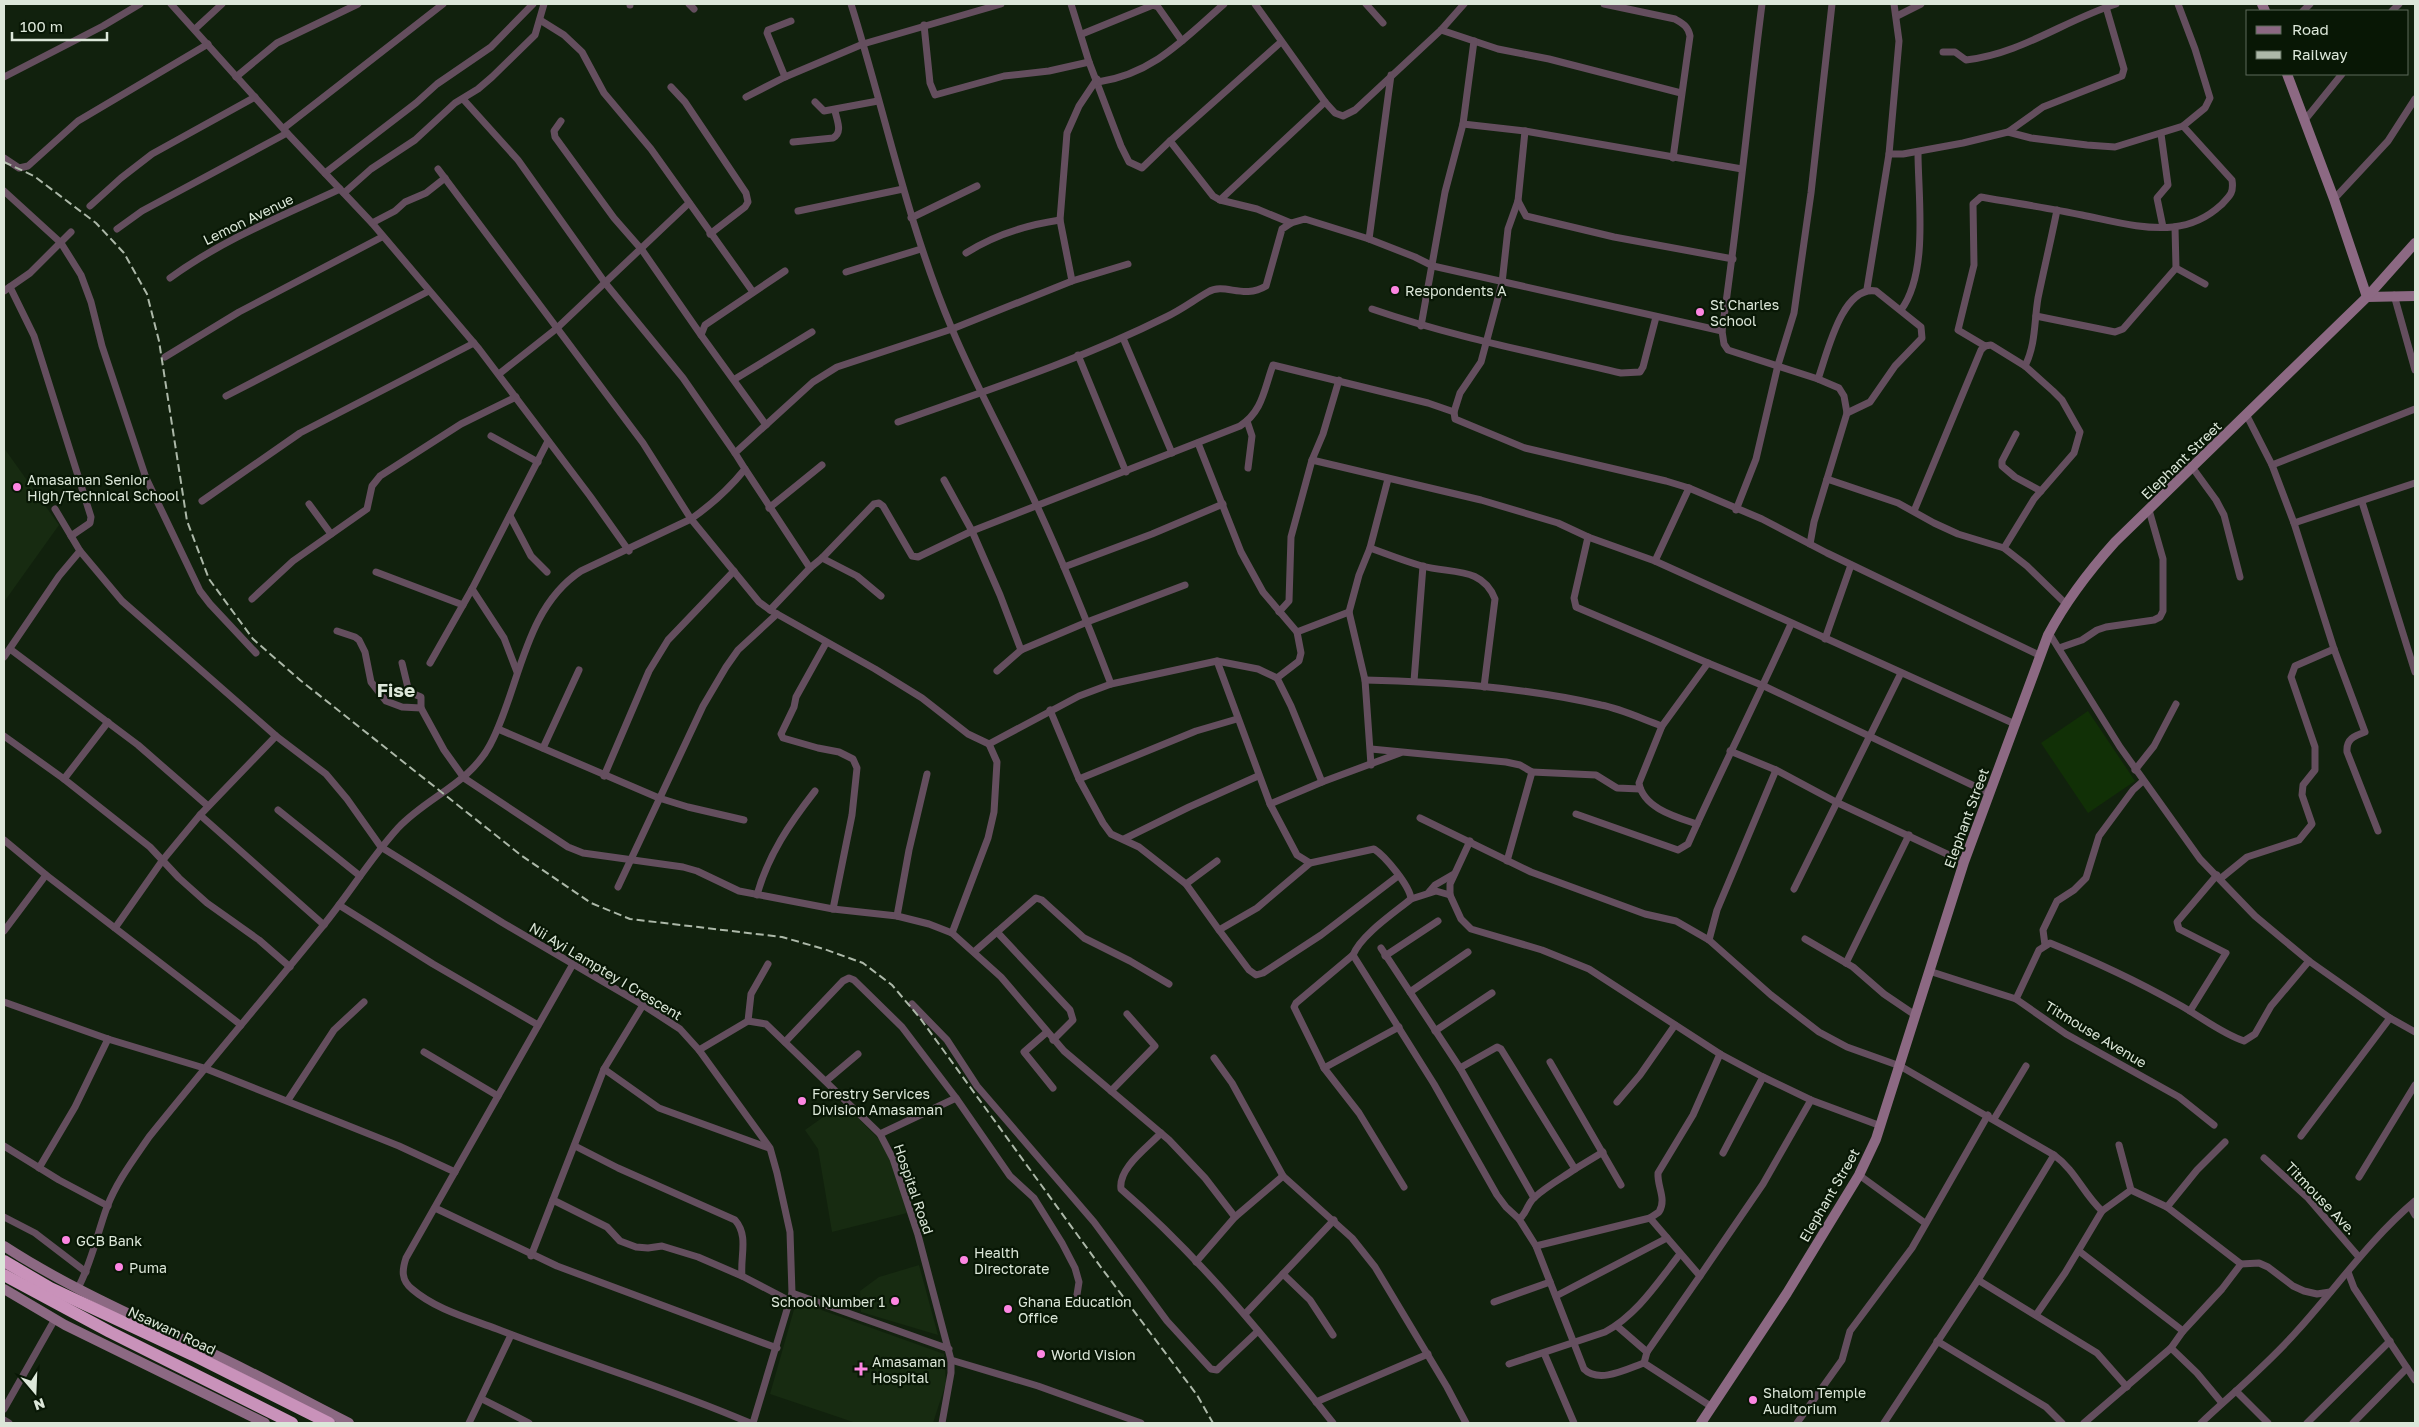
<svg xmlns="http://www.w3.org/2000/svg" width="2419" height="1427" viewBox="0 0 2419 1427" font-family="'Golos Text',sans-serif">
	<rect width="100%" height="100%" fill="#11210d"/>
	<g fill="#172b11">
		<path d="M4 448 59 525 4 602Z"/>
		<path d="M843 1103 883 1143 890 1154 907 1213 832 1232 818 1149 805 1130Z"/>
		<path d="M919 1265 938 1335 861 1312 860 1291 879 1277Z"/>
		<path d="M802 1303 944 1354 946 1383 933 1423H856L770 1394 795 1306Z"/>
	</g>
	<path fill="#113006" d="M2088 711 2135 781 2088 813 2041 743Z"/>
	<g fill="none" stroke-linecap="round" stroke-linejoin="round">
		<g stroke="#644e5e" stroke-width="7">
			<path d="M171 4 287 133 372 223 479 349 590 496 629 551"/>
			<path d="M630 4V5"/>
			<path d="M689 4 694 9"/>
			<path d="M851 4C885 112 907 223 952 329 977 389 1010 447 1037 506 1064 564 1088 624 1111 684"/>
			<path d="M1071 4 1089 62 1121 146 1129 162 1142 168 1170 141"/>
			<path d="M1255 4 1325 102 1335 113 1343 116 1355 110 1441 30 1464 4"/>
			<path d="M1366 4 1383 23"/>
			<path d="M1604 4 1675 19C1683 24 1688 26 1690 36L1673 158"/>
			<path d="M1762 4C1748 113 1738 222 1722 331L1724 344 1728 350 1818 379 1839 388 1844 396 1847 413 1814 522 1810 544"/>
			<path d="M2303 11 2310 4"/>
			<path d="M2392 11 2399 4"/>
			<path d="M1897 16 1921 4"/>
			<path d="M540 20 564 35 582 52 604 93 651 149 753 292"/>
			<path d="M924 25 930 83 935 95 1004 76 1049 71 1089 62"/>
			<path d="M195 29 222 4"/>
			<path d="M1441 30 1498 49 1549 59 1681 93"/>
			<path d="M1082 34 1153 5 1158 7 1182 41"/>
			<path d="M1281 42 1170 141 1213 196 1220 200 1325 102"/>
			<path d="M1943 52H1955L1966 60C2021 54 2065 20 2116 4"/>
			<path d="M4 77 103 26 140 4"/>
			<path d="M236 77 277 43 358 4"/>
			<path d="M785 77 767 33 768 30 791 21"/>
			<path d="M1098 82C1153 74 1184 39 1224 4"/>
			<path d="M671 87 685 102 746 193 748 202 745 207 710 234"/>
			<path d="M746 97 785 77 863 44 1001 4"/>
			<path d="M463 99 518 160 606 284 683 378 735 453"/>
			<path d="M815 102 824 111 878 101"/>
			<path d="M561 121 554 131 555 137 614 218 642 250 701 335"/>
			<path d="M2304 121 2342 74"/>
			<path d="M1463 124 1525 131 1742 169"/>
			<path d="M284 128 443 4"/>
			<path d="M1525 131 1518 201 1508 229 1502 283 1481 362 1460 393 1454 412 1455 419 1525 448 1666 481 1689 488 1762 519 1827 553 2041 656"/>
			<path d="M2008 132 2043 107 2122 76 2124 69 2106 7"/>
			<path d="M2161 134 2168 185 2157 198 2163 227"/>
			<path d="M793 142 833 138C843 132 837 121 835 111"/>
			<path d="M1889 154H1903L1963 143 2008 132 2031 138 2087 145 2115 147 2183 126 2205 108 2210 98 2195 49 2178 4"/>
			<path d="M4 158 19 168 28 166 78 121 208 44"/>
			<path d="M438 169 643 443 691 519 759 602 770 610 875 669 922 698 968 734 989 744 1079 696 1111 684 1217 661 1258 669 1277 678 1291 706 1322 782"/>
			<path d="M325 173 416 103 437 84 491 47 533 4"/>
			<path d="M4 191 61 243 81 275 91 302 102 346 146 478 200 591 210 604 256 653"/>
			<path d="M344 193 371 169 415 140 455 103 478 89 492 77 535 35 544 4"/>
			<path d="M2334 199 2388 141 2415 99"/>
			<path d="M1220 200 1257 209 1291 223"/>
			<path d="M1518 201 1526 216 1614 237 1733 259"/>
			<path d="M90 206 121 178 152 154 255 97"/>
			<path d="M798 211 903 189"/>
			<path d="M911 218 977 186"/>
			<path d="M372 223 395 211 405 202 426 193 445 178"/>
			<path d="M117 229 142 211 287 133"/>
			<path d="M1369 239 1391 75"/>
			<path d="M966 253C996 234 1026 225 1060 220"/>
			<path d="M2176 268 2205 284"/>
			<path d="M846 272 921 249"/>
			<path d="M170 278C222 240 282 216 340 189"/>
			<path d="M1072 281 1128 264"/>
			<path d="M10 287 34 336 91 517 90 523 71 536"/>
			<path d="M1867 289 1889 154 1899 41 1894 4"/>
			<path d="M4 291 30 273 71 232"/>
			<path d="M2394 295 2415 370"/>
			<path d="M1372 309C1453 337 1537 353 1621 373L1640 372 1643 367 1656 317"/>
			<path d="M1901 310C1929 272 1918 198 1918 152"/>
			<path d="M2036 316 2115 332 2123 329 2176 268 2175 227"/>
			<path d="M1421 326 1445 192 1463 124 1474 41"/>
			<path d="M1123 338 1172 453"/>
			<path d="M1078 355 1126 472"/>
			<path d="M165 357 239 312 382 237"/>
			<path d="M2025 366C2036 344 2034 322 2038 298 2044 269 2051 240 2057 210"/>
			<path d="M499 374 556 329 689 203"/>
			<path d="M735 379 812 332"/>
			<path d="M1818 379C1827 354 1842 285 1876 291L1921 327 1922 338 1895 366 1870 402 1847 413"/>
			<path d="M1339 380 1323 434 1312 460 1481 500 1558 523 1588 537 1655 561 2015 724"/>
			<path d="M226 396 429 291"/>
			<path d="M2247 416 2272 465 2294 523 2334 649 2365 732C2354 736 2346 739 2347 752L2378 831"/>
			<path d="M1247 421 1252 436 1248 468"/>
			<path d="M898 422C988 390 1080 360 1166 317 1181 310 1194 300 1208 292 1225 282 1243 300 1266 286L1282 229 1291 223 1305 219 1369 239 1415 257 1433 266 1722 331"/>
			<path d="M766 425 701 335 705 325 785 271"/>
			<path d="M2016 434 2002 461V466L2015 477 2041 491"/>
			<path d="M491 436 538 462"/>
			<path d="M1198 443 1241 552 1263 592 1297 632 1349 612"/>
			<path d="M2272 465 2415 409"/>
			<path d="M2192 467 2216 500 2224 515 2240 577"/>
			<path d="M745 469 810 568 822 558 874 504 879 503 883 506 912 556 918 557 972 531 944 480"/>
			<path d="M1827 479 1898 503 1934 523 1958 534 2004 548 2027 566 2066 604"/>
			<path d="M202 501 300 433 474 343"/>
			<path d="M2362 502 2415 672"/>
			<path d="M309 504 331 534"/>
			<path d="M769 508 822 465"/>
			<path d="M55 509 80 551"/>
			<path d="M1736 510 1756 459 1778 365 1794 313 1811 193 1832 4"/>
			<path d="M1914 511 1981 350 1985 346"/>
			<path d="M510 516 531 556 547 572"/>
			<path d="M2294 523 2415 483"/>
			<path d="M1588 537 1574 598 1576 607 1708 663"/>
			<path d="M1370 548C1387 554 1404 561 1422 566 1451 574 1482 566 1495 599L1484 687"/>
			<path d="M2004 548 2034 499 2074 453 2080 432 2062 400 2053 391 2025 366 1991 345 1985 346 1958 330 1974 265 1973 204 1981 197C2014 203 2049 208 2082 215 2112 221 2143 230 2173 227 2191 225 2208 217 2221 205 2230 196 2234 193 2232 180L2183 126"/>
			<path d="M822 558 857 576 881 596"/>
			<path d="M1655 561 1689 488"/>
			<path d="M1064 567 1152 534 1223 504"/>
			<path d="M376 572 463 605"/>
			<path d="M252 599 293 561 367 509 372 486 380 476 461 424 516 397"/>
			<path d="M770 610 810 568"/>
			<path d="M1279 612 1289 601 1291 537 1312 460"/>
			<path d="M337 631 355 637 359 640 365 652 371 682 386 701 402 707 421 708 444 750 464 778 568 847 583 853 683 867 697 871 739 891 833 909 897 916 929 924 952 933 1001 977 1064 1051 1169 1140 1205 1178 1235 1217"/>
			<path d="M2049 633 2120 747 2200 859 2255 916 2309 961 2390 1018 2415 1032"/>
			<path d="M1825 639 1851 565"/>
			<path d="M826 643 796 697 794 707 781 734 783 738 818 748 839 752 853 759 857 768 852 815 833 909"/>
			<path d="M2059 648 2082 640 2097 630 2106 627 2154 620 2160 617 2163 611V559L2149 510"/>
			<path d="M10 649 138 745 208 806"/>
			<path d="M1021 650 1000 595 972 531 1240 426C1263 411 1264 389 1273 365L1428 403 1454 412"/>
			<path d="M4 657 59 576 80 551 122 601 276 736 326 774 347 799 381 847 503 923 643 1005 680 1029 699 1050 770 1148 777 1173 790 1232 792 1293 753 1423"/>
			<path d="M1217 661 1270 804 1297 855 1310 863"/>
			<path d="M402 663 409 692 421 697V708"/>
			<path d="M430 663 472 589"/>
			<path d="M997 671 1021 650 1087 622 1185 585"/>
			<path d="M517 672 504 638 472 589 548 441"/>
			<path d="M1277 678 1299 661 1301 653 1297 632"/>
			<path d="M1365 680C1444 682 1523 687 1601 705 1622 709 1642 719 1662 726"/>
			<path d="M1414 681 1423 566"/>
			<path d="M1050 710 1079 779 1103 823 1111 834 1139 847 1186 884 1219 930 1257 908 1310 863 1374 849C1385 856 1410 886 1411 899 1394 913 1361 935 1353 955L1296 1003 1294 1007 1324 1068 1359 1113 1404 1187"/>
			<path d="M498 729 659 798 688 807 744 820"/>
			<path d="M4 736 64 779 150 847 179 878 207 903 259 940 290 967"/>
			<path d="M543 748 579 670"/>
			<path d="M1371 749 1506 762 1520 765 1532 772 1507 861"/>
			<path d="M1730 751 1776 770 1836 802 1964 862"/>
			<path d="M1371 765 1365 680 1349 612 1359 575 1370 548 1388 479"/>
			<path d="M2135 770 2154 746 2176 704"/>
			<path d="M1532 772 1596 775 1617 788 1640 789"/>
			<path d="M604 776 649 671 668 640 734 571"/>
			<path d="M64 779 108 722"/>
			<path d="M1079 779 1196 731 1237 719"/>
			<path d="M1270 804 1322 782 1400 753"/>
			<path d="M278 810 360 876"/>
			<path d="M1576 814 1678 850 1688 844C1721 770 1758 698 1791 624"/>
			<path d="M200 815 324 925"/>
			<path d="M1420 818 1531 872 1645 914 1676 921 1709 940 1771 995 1819 1032 1847 1047 1900 1066 2054 1155C2076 1171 2082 1192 2102 1211"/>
			<path d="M1697 824C1676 817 1643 808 1639 783L1662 726 1708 663 1764 686 1989 793"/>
			<path d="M1124 839 1189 807 1258 776"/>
			<path d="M4 840 46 875 241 1025"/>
			<path d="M1470 841 1450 884V895L1461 919 1471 929 1542 950 1589 969 1720 1054 1763 1077 1811 1100 1881 1126"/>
			<path d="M2220 879 2247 857 2299 840 2312 824 2302 795 2303 785 2315 770V747L2291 677 2295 666 2334 649"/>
			<path d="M1186 884 1217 861"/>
			<path d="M618 887 703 706 726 667 738 650 777 614"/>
			<path d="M1794 889 1901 673"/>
			<path d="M1429 892 1435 885 1454 874"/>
			<path d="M757 895C768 855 790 823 815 791"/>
			<path d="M1411 899 1436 891 1450 895"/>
			<path d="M339 905 433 964 538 1025"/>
			<path d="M897 916 909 850 927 774"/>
			<path d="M115 928 162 861 200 815 276 736"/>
			<path d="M1219 930 1249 970 1256 975 1263 973 1321 935 1398 876"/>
			<path d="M4 931 46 875"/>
			<path d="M997 932 1070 1010 1073 1020 1053 1040"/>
			<path d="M952 933 988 838 994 812 997 762 989 744"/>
			<path d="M1805 939 1853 967 1884 994 1915 1015"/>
			<path d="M1709 940 1717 910 1776 770"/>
			<path d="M2045 945 2043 930 2057 901 2074 890 2086 878 2099 836 2133 790 2143 781"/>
			<path d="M1381 948 1460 1068 1534 1198"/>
			<path d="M974 952 1036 898 1042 900 1084 938 1130 961 1169 984"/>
			<path d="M1353 955 1434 1084 1497 1195 1506 1207 1519 1219"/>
			<path d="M1385 956 1438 921"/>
			<path d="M1846 963 1909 835"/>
			<path d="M573 964 406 1258C402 1270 401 1280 412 1289 435 1309 468 1318 497 1329 581 1362 667 1387 750 1423"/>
			<path d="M1929 971 2016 999 2066 1034 2179 1097 2214 1125"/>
			<path d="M1410 992 1468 952"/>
			<path d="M2016 999 2039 950 2050 943C2094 961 2135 980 2176 1003 2199 1015 2220 1033 2244 1041L2255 1034 2271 1006 2309 961"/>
			<path d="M4 1002 108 1039 204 1068 399 1146 455 1172"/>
			<path d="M912 1004 947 1040 977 1086 1094 1222 1167 1321 1211 1369 1217 1370 1221 1366 1257 1332"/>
			<path d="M2190 1011 2226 953 2179 929 2177 922 2217 875"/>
			<path d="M748 1021 751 994 768 964"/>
			<path d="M1435 1031 1492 993"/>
			<path d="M1047 1032 1024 1052 1053 1088"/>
			<path d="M785 1042 843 981 849 978 854 980 902 1027 956 1098"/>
			<path d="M699 1050 748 1021 766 1024 880 1134 893 1159 918 1235 951 1360V1373L942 1423"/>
			<path d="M424 1052 498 1096"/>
			<path d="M1214 1058 1232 1083 1283 1176 1352 1238 1375 1267 1447 1387 1466 1423"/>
			<path d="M1550 1062 1621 1185"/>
			<path d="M1324 1068 1399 1027"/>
			<path d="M1460 1068 1497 1047 1501 1049 1575 1169C1562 1178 1547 1186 1535 1197 1527 1203 1527 1214 1519 1219L1536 1246 1584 1369C1599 1384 1627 1369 1644 1363L1712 1407"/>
			<path d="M604 1069 659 1108 769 1148"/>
			<path d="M826 1081 858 1054"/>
			<path d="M1111 1091 1155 1046 1127 1014"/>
			<path d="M288 1100 334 1030 364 1002"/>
			<path d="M1617 1102 1640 1075 1675 1025"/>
			<path d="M1994 1119 2026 1066"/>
			<path d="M1161 1133C1147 1148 1118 1168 1121 1189 1201 1258 1268 1341 1333 1423"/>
			<path d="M880 1134 956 1098 1010 1176 1034 1198 1062 1243 1075 1268 1079 1282 1076 1301"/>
			<path d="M2301 1136 2390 1018"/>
			<path d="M2119 1145 2131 1190"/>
			<path d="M4 1146 59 1180 108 1206"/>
			<path d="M575 1146 618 1168 735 1220C749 1236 740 1256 742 1276L790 1301"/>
			<path d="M1723 1153 1763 1077"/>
			<path d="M2264 1158 2308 1198 2358 1256"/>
			<path d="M39 1168 75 1107 108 1039"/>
			<path d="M1575 1169 1603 1152"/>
			<path d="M1859 1175 1925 1223"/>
			<path d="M2359 1177 2415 1085"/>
			<path d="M2131 1190 2167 1207 2241 1264 2259 1263 2268 1267 2293 1286 2304 1291 2317 1294 2330 1292"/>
			<path d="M553 1200 607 1227 620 1241 636 1247 648 1248 662 1246 698 1257 742 1276"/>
			<path d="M2410 1206 2415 1215"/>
			<path d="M2167 1207 2197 1170 2225 1142"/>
			<path d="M435 1208 557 1266 777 1348"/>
			<path d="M4 1217 35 1233 86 1272"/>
			<path d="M1536 1246 1650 1218 1659 1212C1667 1199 1657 1187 1658 1173L1693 1115 1720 1054"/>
			<path d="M2079 1251 2183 1331"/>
			<path d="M531 1256 604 1069 643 1005"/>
			<path d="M1196 1262 1235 1217 1283 1176"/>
			<path d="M2348 1272 2354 1288 2415 1380"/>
			<path d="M1283 1274 1310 1300 1333 1335"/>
			<path d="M1700 1276 1763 1184 1811 1100"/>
			<path d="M1978 1280 2097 1353 2127 1387"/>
			<path d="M78 1288C92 1262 97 1234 107 1207 117 1181 134 1159 149 1137 206 1066 265 997 322 927 349 894 370 859 398 828 427 797 469 784 490 745 520 689 523 609 581 571L691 519C711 505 729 489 745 469L735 453 813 382 837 367 952 329 1072 281 1060 220 1067 133 1079 106 1097 79"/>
			<path d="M792 1293 949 1349"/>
			<path d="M1556 1296 1667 1238"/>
			<path d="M1494 1302 1550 1282"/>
			<path d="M1245 1314 1334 1220"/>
			<path d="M2036 1315 2065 1273 2102 1211 2131 1190"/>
			<path d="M1617 1326 1647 1352"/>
			<path d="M1937 1341 2046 1407 2062 1423"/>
			<path d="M2171 1348 2197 1373 2222 1403"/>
			<path d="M1544 1353 1574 1423"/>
			<path d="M951 1360 1038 1386 1141 1423"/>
			<path d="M1644 1363 1647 1352 1700 1276 1650 1218"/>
			<path d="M1509 1364 1605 1332C1637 1315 1658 1282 1680 1254"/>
			<path d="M2236 1391 2268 1423"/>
			<path d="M482 1399 529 1423"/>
			<path d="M1316 1402 1428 1354"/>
			<path d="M4 1409 55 1319"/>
			<path d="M4 1420 9 1423"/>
			<path d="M469 1423 511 1335"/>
			<path d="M1797 1423 1842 1360 1850 1331 1912 1248 1988 1115"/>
			<path d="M1884 1423 1978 1280 2054 1155"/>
			<path d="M2084 1423 2171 1348 2183 1331 2222 1289 2241 1264"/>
			<path d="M2201 1423C2233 1393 2268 1364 2297 1331 2337 1287 2370 1239 2415 1201"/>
			<path d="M2307 1423 2390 1341"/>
			<path d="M2353 1423 2407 1368"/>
		</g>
		<g stroke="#8c6983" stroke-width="10">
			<path d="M2262 4 2265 11"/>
			<path d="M2287 74 2334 199 2367 297"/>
			<path d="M2367 297 2415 296"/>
			<path d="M4 1246C67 1287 136 1317 203 1349 253 1372 301 1399 349 1423"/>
			<path d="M4 1289 65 1325 265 1423"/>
			<path d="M1701 1423 1787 1293 1859 1175 1876 1139 1964 862 2048 635C2066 601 2089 571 2115 542L2367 297 2415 243"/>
		</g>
		<g stroke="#c992ba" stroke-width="12">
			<path d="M4 1261 50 1288 193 1355 329 1423"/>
			<path d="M4 1275 110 1332 292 1423"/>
		</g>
		<path stroke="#acb8a8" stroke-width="2" stroke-dasharray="8 4" stroke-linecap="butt" d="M4 162 34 176 96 223 124 253 147 294 159 341 187 521 209 579 253 639 300 680 522 856 591 903 630 919 782 937 824 949 863 963 892 985 920 1018 1100 1266 1197 1395 1213 1423"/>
	</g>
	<g fill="#fd86e2" stroke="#081705" stroke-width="2">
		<circle cx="1395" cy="290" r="5"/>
		<circle cx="1700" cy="312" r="5"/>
		<circle cx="17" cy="487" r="5"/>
		<circle cx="802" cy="1101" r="5"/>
		<circle cx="66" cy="1240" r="5"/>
		<circle cx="964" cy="1260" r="5"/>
		<circle cx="119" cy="1267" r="5"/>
		<circle cx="895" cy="1301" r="5"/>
		<circle cx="1008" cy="1309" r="5"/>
		<circle cx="1041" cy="1354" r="5"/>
		<path d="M858.5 1361.5h5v5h5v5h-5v5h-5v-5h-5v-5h5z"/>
		<circle cx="1753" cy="1400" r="5"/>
	</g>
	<g text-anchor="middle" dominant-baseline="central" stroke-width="4.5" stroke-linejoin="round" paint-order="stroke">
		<g font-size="14" fill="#dce7d9" stroke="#081705">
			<text transform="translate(248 219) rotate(-26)">Lemon Avenue</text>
			<text transform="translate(2181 460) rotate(-44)">Elephant Street</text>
			<text transform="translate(1966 818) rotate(-70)">Elephant Street</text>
			<text transform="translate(606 971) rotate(31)">Nii Ayi Lamptey I Crescent</text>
			<text transform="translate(2096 1034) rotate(31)">Titmouse Avenue</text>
			<text transform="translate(914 1189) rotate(71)">Hospital Road</text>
			<text transform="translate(1829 1195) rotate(-60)">Elephant Street</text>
			<text transform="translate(2321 1198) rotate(46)">Titmouse Ave.</text>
			<text transform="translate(172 1330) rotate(25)">Nsawam Road</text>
		</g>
		<g font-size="14" fill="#dce7d9" stroke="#081705" text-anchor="start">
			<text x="1405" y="290">Respondents A</text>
			<text x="1710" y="304">St Charles<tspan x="1710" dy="16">School</tspan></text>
			<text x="27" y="479">Amasaman Senior<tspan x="27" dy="16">High/Technical School</tspan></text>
			<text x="812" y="1093">Forestry Services<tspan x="812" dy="16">Division Amasaman</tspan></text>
			<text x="76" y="1240">GCB Bank</text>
			<text x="974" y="1252">Health<tspan x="974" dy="16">Directorate</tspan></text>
			<text x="129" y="1267">Puma</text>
			<text x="885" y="1301" text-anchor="end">School Number 1</text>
			<text x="1018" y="1301">Ghana Education<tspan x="1018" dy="16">Office</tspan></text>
			<text x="1051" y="1354">World Vision</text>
			<text x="872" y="1361">Amasaman<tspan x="872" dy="16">Hospital</tspan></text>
			<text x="1763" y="1392">Shalom Temple<tspan x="1763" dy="16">Auditorium</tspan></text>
		</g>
		<g font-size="19" font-weight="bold" fill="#dce7d9" stroke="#081705">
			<text x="396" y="689">Fise</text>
		</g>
	</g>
	<rect width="2419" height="1427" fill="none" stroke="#dce7d9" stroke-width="10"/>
	<rect x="2246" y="10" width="162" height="65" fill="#081705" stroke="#5d6a5a"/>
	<rect x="2256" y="26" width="25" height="8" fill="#8c6983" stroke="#5d6a5a"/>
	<text x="2292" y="35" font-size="15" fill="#dce7d9">Road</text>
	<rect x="2256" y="51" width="25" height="8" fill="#acb8a8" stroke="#5d6a5a"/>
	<text x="2292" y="60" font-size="15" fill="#dce7d9">Railway</text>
	<g transform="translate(35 1392) rotate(161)" stroke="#081705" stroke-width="4" paint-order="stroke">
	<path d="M0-4L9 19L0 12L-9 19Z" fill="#dce7d9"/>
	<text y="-8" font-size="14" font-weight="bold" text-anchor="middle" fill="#dce7d9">N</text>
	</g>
	<path d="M12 32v8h95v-8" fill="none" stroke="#dce7d9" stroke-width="2.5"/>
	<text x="20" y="32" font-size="15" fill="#dce7d9" stroke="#081705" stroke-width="4" paint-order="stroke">100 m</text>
</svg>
